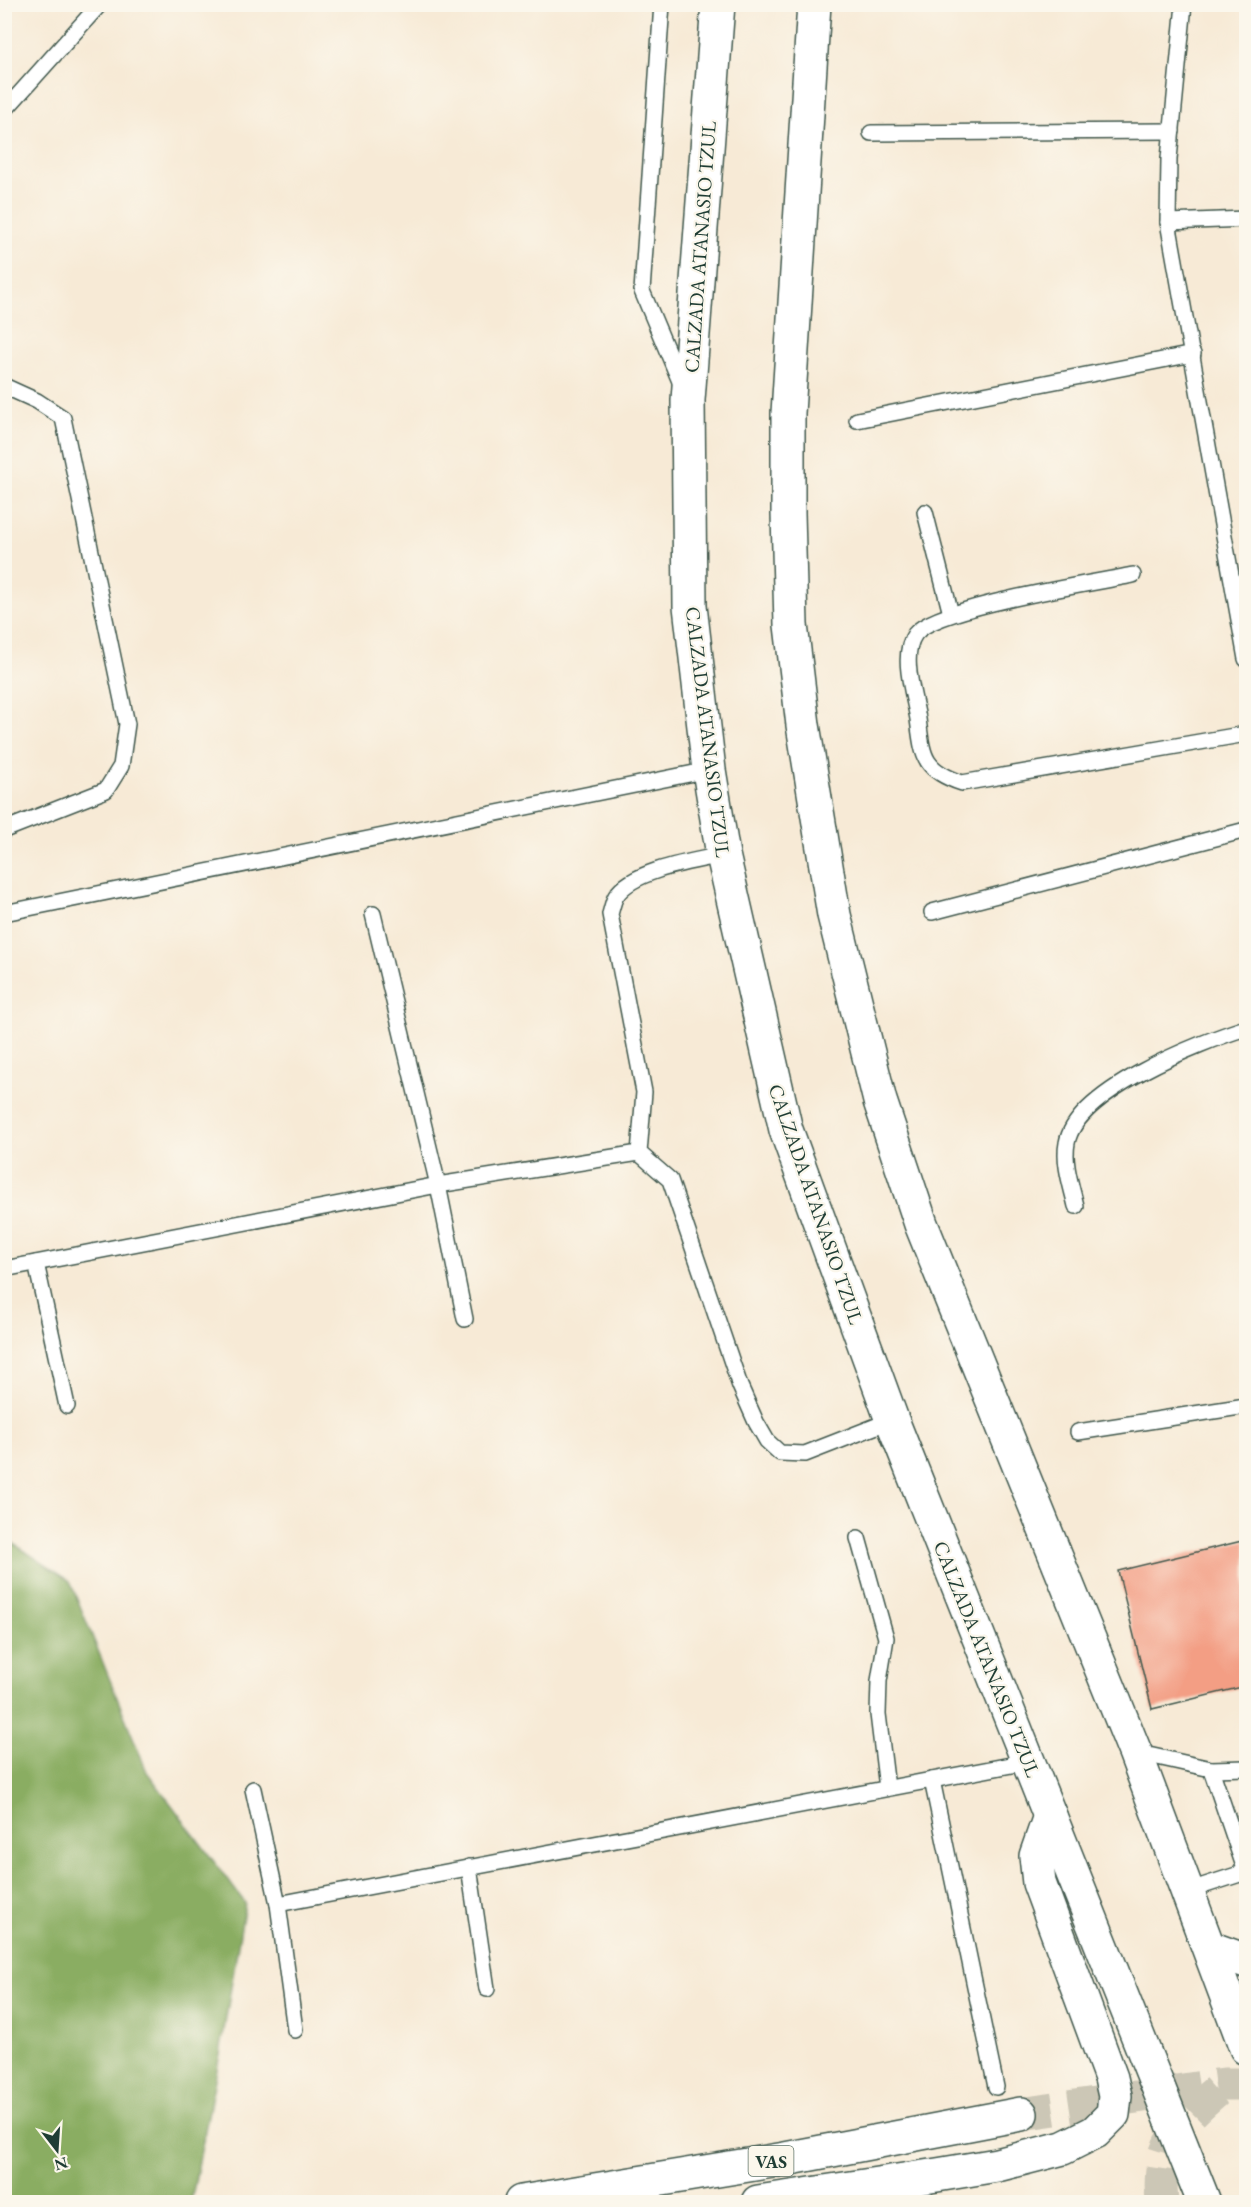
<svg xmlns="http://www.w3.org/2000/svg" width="1251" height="2207" viewBox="0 0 1251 2207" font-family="'EB Garamond',serif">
	<rect width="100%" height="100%" fill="#fbf7ec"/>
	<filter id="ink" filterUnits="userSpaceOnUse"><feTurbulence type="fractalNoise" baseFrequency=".0167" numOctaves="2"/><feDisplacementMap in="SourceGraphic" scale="12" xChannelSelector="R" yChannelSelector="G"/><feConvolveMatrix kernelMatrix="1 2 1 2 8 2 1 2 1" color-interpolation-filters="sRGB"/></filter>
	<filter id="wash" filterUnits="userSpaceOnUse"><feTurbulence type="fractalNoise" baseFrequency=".008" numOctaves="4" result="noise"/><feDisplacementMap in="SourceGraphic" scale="24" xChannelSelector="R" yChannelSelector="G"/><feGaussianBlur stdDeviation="1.35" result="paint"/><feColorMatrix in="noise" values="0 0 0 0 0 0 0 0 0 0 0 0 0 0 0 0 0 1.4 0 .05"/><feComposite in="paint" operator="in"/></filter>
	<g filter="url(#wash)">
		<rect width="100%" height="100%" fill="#f7ead6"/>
		<path fill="#8aad62" stroke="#54754b" stroke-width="1.5" d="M5 1538 70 1581 147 1772 245 1903 220 2054 191 2202H5Z"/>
		<g id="blocks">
			<path fill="#f39e84" d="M1246 1540V1686L1152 1709 1118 1571Z"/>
		</g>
	</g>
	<g filter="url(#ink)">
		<use href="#blocks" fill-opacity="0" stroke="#3f574c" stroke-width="1.5"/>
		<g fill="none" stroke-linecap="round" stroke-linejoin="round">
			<g stroke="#ccc7b6" stroke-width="33" stroke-dasharray="33 16" stroke-linecap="butt">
				<path d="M1021 2114 1224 2084H1246"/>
				<path d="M1162 2202C1156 2141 1181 2121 1224 2084"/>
			</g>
			<g stroke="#3f574c" stroke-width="18">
				<g id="service">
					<path d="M662 4 642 291 682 386"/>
					<path d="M1184 4 1169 159 1168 222 1246 659"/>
					<path d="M4 111 100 4"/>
					<path d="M871 133 1172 131"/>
					<path d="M1168 222 1246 219"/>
					<path d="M4 386 37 401 63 418 127 724 121 766 106 790 4 830"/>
					<path d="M857 420 1193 354"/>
					<path d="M925 512 951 614"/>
					<path d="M1133 575C1094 583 935 607 915 634 900 655 914 695 918 719 923 757 923 770 962 783L1246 734"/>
					<path d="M723 855C694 861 632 870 616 896 613 901 612 908 610 914L644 1092 639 1153 670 1180 740 1386 756 1422 767 1441 780 1453 805 1454 892 1420"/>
					<path d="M932 912 1246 830"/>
					<path d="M4 913 709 770"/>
					<path d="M373 914 438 1185 465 1319"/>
					<path d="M1076 1206C1072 1188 1063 1163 1067 1143 1076 1091 1200 1042 1246 1028"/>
					<path d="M36 1263 67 1406"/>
					<path d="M4 1269 438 1185 639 1153"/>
					<path d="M1078 1432 1246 1406"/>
					<path d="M858 1538 886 1638 879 1681 878 1714 887 1788"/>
					<path d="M1135 1752 1211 1769 1246 1768"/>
					<path d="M1211 1769 1246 1872"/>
					<path d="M932 1780 996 2087"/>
					<path d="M253 1789 278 1904 295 2030"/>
					<path d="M469 1867 487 1989"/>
					<path d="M1187 1891 1246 1872"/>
					<path d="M278 1904 1027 1762"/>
				</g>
			</g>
			<g stroke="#3f574c" stroke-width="36">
				<path id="tertiary" d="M1210 1948 1246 1961"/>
			</g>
			<g stroke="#3f574c" stroke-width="36">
				<g id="primary">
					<path d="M718 4 688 400 690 606 709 770 723 855 786 1130 892 1420 1204 2202"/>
					<path d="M814 4 788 413V513L791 625 803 725 834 915 880 1101 921 1224 1135 1752 1246 2048"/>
				</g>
			</g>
			<g stroke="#3f574c" stroke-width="36">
				<g id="trunk">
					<path d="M521 2202 785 2159 1021 2114"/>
					<path d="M758 2202 937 2175 997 2165 1063 2148 1095 2132 1113 2114 1115 2096 1111 2078 1039 1883 1036 1856 1050 1816"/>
				</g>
			</g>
			<use href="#service" stroke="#fff" stroke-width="15"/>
			<use href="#tertiary" stroke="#fff" stroke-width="33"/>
			<use href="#primary" stroke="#fff" stroke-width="33"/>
			<use href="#trunk" stroke="#fff" stroke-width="33"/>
		</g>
	</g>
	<g text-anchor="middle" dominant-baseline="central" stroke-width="4.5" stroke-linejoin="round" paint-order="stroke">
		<rect fill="#fbf7ec" stroke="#61756b" stroke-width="1.5" x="748.5" y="2146" width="45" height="30" rx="4.5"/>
		<g font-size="18" font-weight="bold" fill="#1f3d34">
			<text x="771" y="2161">VAS</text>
		</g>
		<g font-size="20" fill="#1f3d34" stroke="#fbf7ec">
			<text transform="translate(700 247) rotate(-86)">CALZADA ATANASIO TZUL</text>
			<text transform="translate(708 732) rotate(83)">CALZADA ATANASIO TZUL</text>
			<text transform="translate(816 1204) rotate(71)">CALZADA ATANASIO TZUL</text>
			<text transform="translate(987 1659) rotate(68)">CALZADA ATANASIO TZUL</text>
		</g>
	</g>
	<rect width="1251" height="2207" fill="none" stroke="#fbf7ec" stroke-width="24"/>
	<g transform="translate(57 2150) rotate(163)" stroke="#fbf7ec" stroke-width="4.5" paint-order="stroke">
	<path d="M0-4.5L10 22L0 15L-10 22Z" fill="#1f3d34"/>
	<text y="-9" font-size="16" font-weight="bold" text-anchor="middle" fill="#1f3d34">N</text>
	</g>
</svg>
